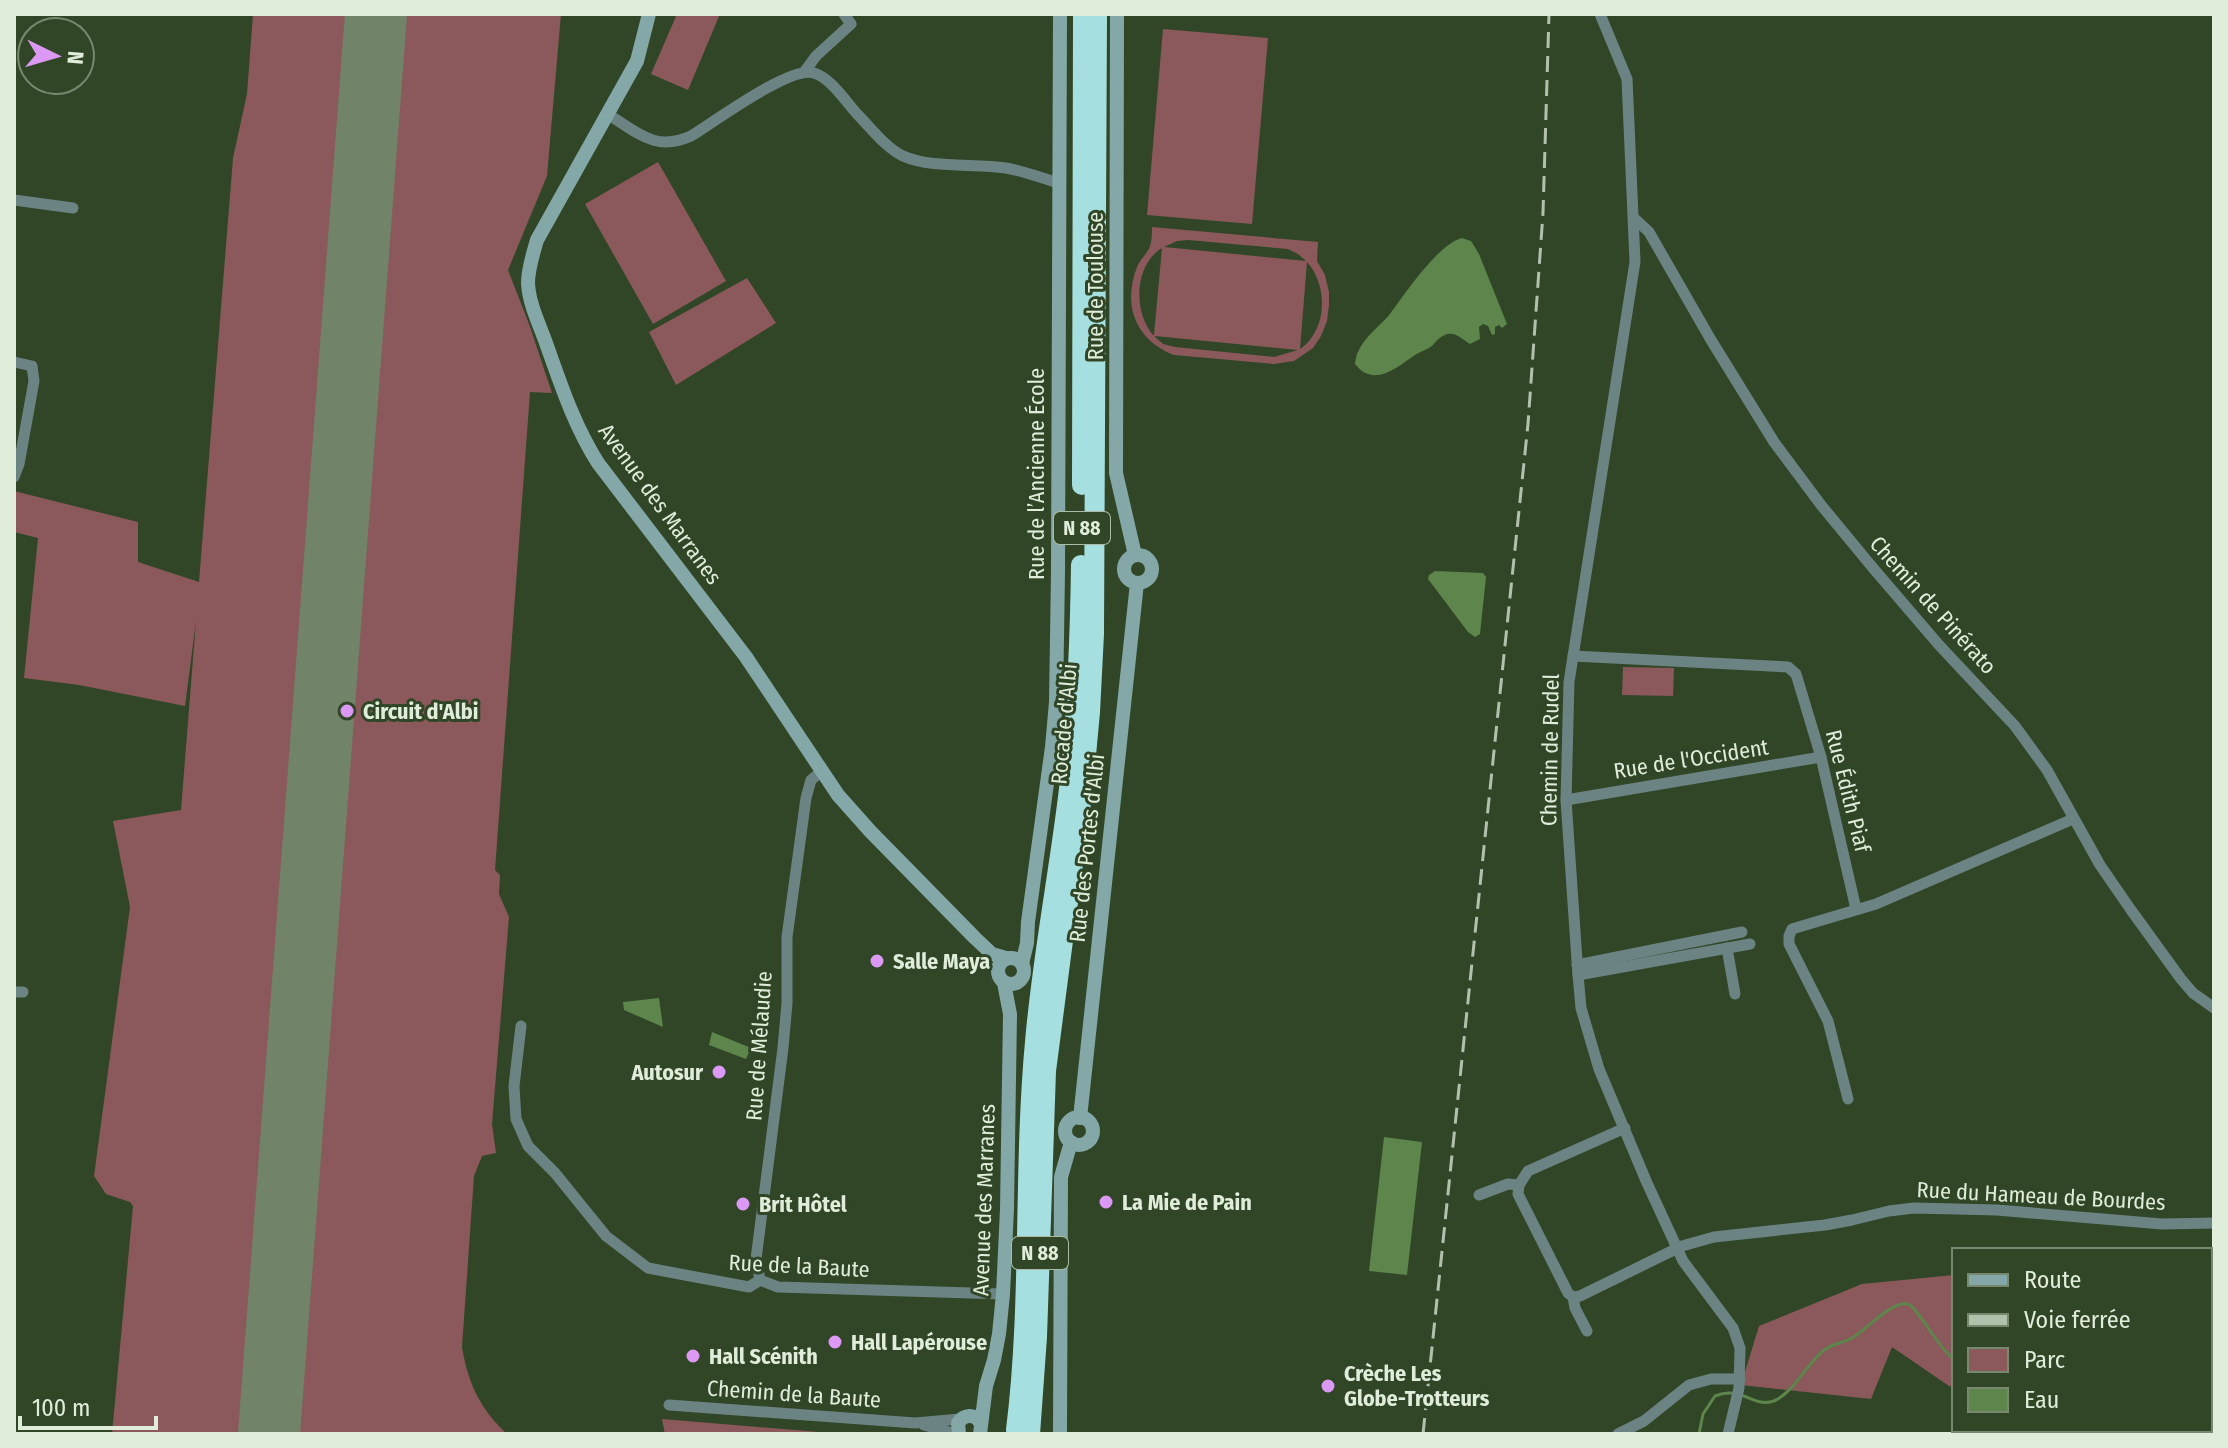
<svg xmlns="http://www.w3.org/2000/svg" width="2228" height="1448" viewBox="0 0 2228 1448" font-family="'Fira Sans Condensed',sans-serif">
	<rect width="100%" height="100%" fill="#304627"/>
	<g fill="#8b595b" fill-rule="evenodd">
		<path d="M253 14H356L343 173 385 176 398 14H561L547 176 508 270 529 324 552 393 530 392 495 870 500 875 499 894 509 917 492 1124 496 1153 482 1156 474 1176 462 1347C468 1383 480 1409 507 1434H112L133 1206 130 1202 106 1194 94 1176 130 907 113 821 181 810 196 621 185 706 79 685 24 678 38 538 14 532V491L138 522V562L199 582 233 158 247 94Z"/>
		<path d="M677 14H720L688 90 651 74Z"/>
		<path d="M1163 29 1268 38 1252 224 1147 215Z"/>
		<path d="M658 162 726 281 653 324 585 204Z"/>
		<path d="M1152 227 1318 242 1317 261 1325 275 1329 292V305L1327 321 1321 336 1313 348 1294 361 1274 364 1174 355C1136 340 1122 306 1137 267 1140 259 1148 253 1150 246 1152 240 1152 232 1152 227ZM1188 240 1288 249 1298 254 1306 261 1164 247 1177 241ZM1162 248 1154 335H1153C1133 311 1134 265 1162 248ZM1307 262C1328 285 1328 330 1300 349ZM1155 337V336L1298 350 1274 357 1175 347 1163 344Z"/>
		<path d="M747 278 776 323 676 385 649 332Z"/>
		<path d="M1623 667 1674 668 1673 696 1622 695Z"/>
		<path d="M1954 1275V1387L1949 1386 1892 1347 1871 1399 1741 1385 1759 1326 1862 1284Z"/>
		<path d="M662 1419 843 1434H665Z"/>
	</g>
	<g fill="#5d854c">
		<path d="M1462 238 1471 241 1479 254 1507 324 1502 328 1499 325 1495 327V334L1492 335 1488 326 1483 324 1479 327 1480 339 1470 344C1465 341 1458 335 1453 334 1444 332 1437 340 1432 346 1427 350 1421 351 1415 355 1396 368 1374 388 1355 364 1355 362 1357 353 1358 352 1364 337 1380 326 1390 314 1404 295 1439 243 1462 238Z"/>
		<path d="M1435 571 1483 573 1486 577 1480 634 1475 637 1468 632 1428 579 1429 575Z"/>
		<path d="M659 998 663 1027 624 1010 623 1002Z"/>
		<path d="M712 1032 751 1048 746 1059 709 1045Z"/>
		<path d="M1384 1137 1422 1142 1407 1275 1369 1271Z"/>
	</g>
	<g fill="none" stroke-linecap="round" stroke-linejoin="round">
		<g stroke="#5d854c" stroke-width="3">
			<path d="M2210 1362 2214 1365"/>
			<path d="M1699 1434 1703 1414 1715 1396C1743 1384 1756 1412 1778 1399 1797 1387 1807 1364 1824 1350 1832 1344 1843 1343 1852 1338 1867 1330 1890 1301 1908 1304 1916 1305 1940 1351 1954 1359"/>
		</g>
		<path stroke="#71846a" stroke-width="62" d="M269 1434 376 14"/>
		<g stroke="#6c8383" stroke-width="11">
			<path d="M1600 14 1627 79 1635 262 1569 682 1566 800 1578 975 1581 1008 1599 1069 1647 1183 1683 1261 1733 1328 1740 1348 1739 1388 1728 1434"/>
			<path d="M805 71 816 56 851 24 844 14"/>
			<path d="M609 115C638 133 656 152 691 136 714 122 791 65 814 73 831 78 846 102 858 115 871 128 886 148 903 156 932 169 975 163 1006 168 1024 171 1041 178 1059 183"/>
			<path d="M14 200 73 208"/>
			<path d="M1634 218 1649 232 1711 340 1774 442 1821 505 1873 568 1939 645 2015 726 2047 770 2100 865 2131 910 2181 979 2193 993 2214 1008"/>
			<path d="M14 362 32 366 34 381 19 464 14 477"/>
			<path d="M1573 656 1788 667 1796 674 1821 757 1856 909"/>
			<path d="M1566 800 1821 757"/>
			<path d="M1727 948 1735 994"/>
			<path d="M1577 965 1742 932"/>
			<path d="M1578 975 1750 944"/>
			<path d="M14 992H23"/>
			<path d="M521 1026 514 1086 516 1119 528 1146 555 1173 606 1236 648 1268 749 1287 760 1280"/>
			<path d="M1848 1099 1828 1021 1789 944V936L1792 929 1876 904 2073 819"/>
			<path d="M1625 1128 1528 1171 1519 1185 1518 1194 1568 1293 1573 1297 1580 1296 1682 1246 1714 1237 1825 1225 1852 1220 1889 1211 1914 1208 1997 1210 2162 1224 2214 1223"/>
			<path d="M1479 1195 1508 1184 1519 1185"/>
			<path d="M760 1280 756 1259 783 1048 787 1003V937L806 798 811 780 822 771"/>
			<path d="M760 1280 778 1287 1003 1294"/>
			<path d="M1573 1297 1575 1308 1587 1331"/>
			<path d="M669 1405 915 1423 960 1419"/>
			<path d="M924 1425 956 1434"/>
			<path d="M1618 1434 1644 1421 1689 1385 1711 1379H1740"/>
			<path d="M2115 1434 2120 1430"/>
		</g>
		<g stroke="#84a8a8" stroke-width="14">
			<path d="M649 14 637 61 537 240C533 254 528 269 528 283 529 304 539 323 546 343 561 385 574 425 598 463L746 657 838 795 870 831 975 938 992 954 1006 958"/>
			<path d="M1117 14 1116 473 1135 555"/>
			<circle cx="1138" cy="569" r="14"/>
			<circle cx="1011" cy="971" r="13"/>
			<path d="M1022 964 1027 943 1028 922 1052 747 1056 702 1058 572 1060 14"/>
			<circle cx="1079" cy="1131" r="14"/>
			<path d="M1080 1118 1137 583"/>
			<path d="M2210 1321 2214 1309"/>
			<path d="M959 1434 958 1423C965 1413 976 1414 981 1424"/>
			<path d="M980 1434 986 1386 994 1360 999 1334 1003 1294 1007 1209 1010 1014 1004 983"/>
			<path d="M1060 1434 1061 1177 1071 1142"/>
			<path d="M2170 1434 2172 1430"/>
		</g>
		<g stroke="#a6dfe0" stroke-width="20">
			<path d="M1082 485 1083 14"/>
			<path d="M1016 1430C1032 1302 1023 1171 1035 1042 1042 958 1059 874 1069 789 1077 715 1080 640 1081 565"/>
			<path d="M1030 1434 1037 1337 1046 1071 1083 787 1090 712 1094 634 1097 14"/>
		</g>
		<path stroke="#b2c1ac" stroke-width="3" stroke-dasharray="16 8" stroke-linecap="butt" d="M1423 1434 1528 424 1543 213 1549 14"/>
	</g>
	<g fill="#dc99f4" stroke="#304627" stroke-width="3">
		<circle cx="347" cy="711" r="8"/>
		<circle cx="877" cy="961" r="8"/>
		<circle cx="719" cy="1072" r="8"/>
		<circle cx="1106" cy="1202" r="8"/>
		<circle cx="743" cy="1204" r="8"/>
		<circle cx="835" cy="1342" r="8"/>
		<circle cx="693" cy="1356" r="8"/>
		<circle cx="1328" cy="1386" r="8"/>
	</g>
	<g text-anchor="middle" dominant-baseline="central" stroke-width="6" stroke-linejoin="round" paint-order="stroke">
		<g fill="#304627" stroke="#abbba5" stroke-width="2">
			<rect x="1054" y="512" width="56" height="32" rx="6"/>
			<rect x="1012" y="1237" width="56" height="32" rx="6"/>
		</g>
		<g font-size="20" font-weight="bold" fill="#e0eddb">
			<text x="1082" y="528">N 88</text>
			<text x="1040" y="1253">N 88</text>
		</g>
		<g font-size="22" fill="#e0eddb" stroke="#304627">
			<text transform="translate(1095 286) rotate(-90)">Rue de Toulouse</text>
			<text transform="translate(1036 474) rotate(-90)">Rue de l’Ancienne École</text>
			<text transform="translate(660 504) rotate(54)">Avenue des Marranes</text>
			<text transform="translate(1933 605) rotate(48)">Chemin de Pinérato</text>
			<text transform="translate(1064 724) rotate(-85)">Rocade d'Albi</text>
			<text transform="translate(1550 750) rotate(-89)">Chemin de Rudel</text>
			<text transform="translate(1691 759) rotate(-9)">Rue de l'Occident</text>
			<text transform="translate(1848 791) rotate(76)">Rue Édith Piaf</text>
			<text transform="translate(1087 848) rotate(-84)">Rue des Portes d'Albi</text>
			<text transform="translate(759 1046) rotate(-86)">Rue de Mélaudie</text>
			<text transform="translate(2041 1196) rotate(3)">Rue du Hameau de Bourdes</text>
			<text transform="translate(984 1200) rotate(-88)">Avenue des Marranes</text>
			<text transform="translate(799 1266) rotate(3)">Rue de la Baute</text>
			<text transform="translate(794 1394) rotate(4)">Chemin de la Baute</text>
		</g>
		<g font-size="22" font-weight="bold" fill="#e0eddb" stroke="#304627" text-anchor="start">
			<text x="363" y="711">Circuit d'Albi</text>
			<text x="893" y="961">Salle Maya</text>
			<text x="703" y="1072" text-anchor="end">Autosur</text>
			<text x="1122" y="1202">La Mie de Pain</text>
			<text x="759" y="1204">Brit Hôtel</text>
			<text x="851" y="1342">Hall Lapérouse</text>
			<text x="709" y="1356">Hall Scénith</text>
			<text x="1344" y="1373">Crèche Les<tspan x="1344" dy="25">Globe-Trotteurs</tspan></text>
		</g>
	</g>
	<rect width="2228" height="1448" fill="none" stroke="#e0eddb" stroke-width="32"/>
	<rect x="1952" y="1248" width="260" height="184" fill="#304627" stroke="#76896f" stroke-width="2"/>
	<rect x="1968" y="1274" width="40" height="12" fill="#84a8a8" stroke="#76896f" stroke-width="2"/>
	<text x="2024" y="1288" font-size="24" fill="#e0eddb">Route</text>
	<rect x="1968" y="1314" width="40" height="12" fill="#b2c1ac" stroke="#76896f" stroke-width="2"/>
	<text x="2024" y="1328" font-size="24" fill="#e0eddb">Voie ferrée</text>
	<rect x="1968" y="1348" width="40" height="24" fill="#8b595b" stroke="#76896f" stroke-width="2"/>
	<text x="2024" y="1368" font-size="24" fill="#e0eddb">Parc</text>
	<rect x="1968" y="1388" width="40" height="24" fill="#5d854c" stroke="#76896f" stroke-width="2"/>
	<text x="2024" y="1408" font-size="24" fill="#e0eddb">Eau</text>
	<g transform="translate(56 56) rotate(95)"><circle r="38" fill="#304627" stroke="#76896f" stroke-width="2"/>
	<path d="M0-6L14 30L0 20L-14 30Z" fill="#dc99f4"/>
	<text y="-12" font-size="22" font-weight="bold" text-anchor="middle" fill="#e0eddb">N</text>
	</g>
	<path d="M20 1416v12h136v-12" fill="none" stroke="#e0eddb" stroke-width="4"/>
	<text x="32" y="1416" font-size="24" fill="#e0eddb" stroke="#304627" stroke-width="6" paint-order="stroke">100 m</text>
</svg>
